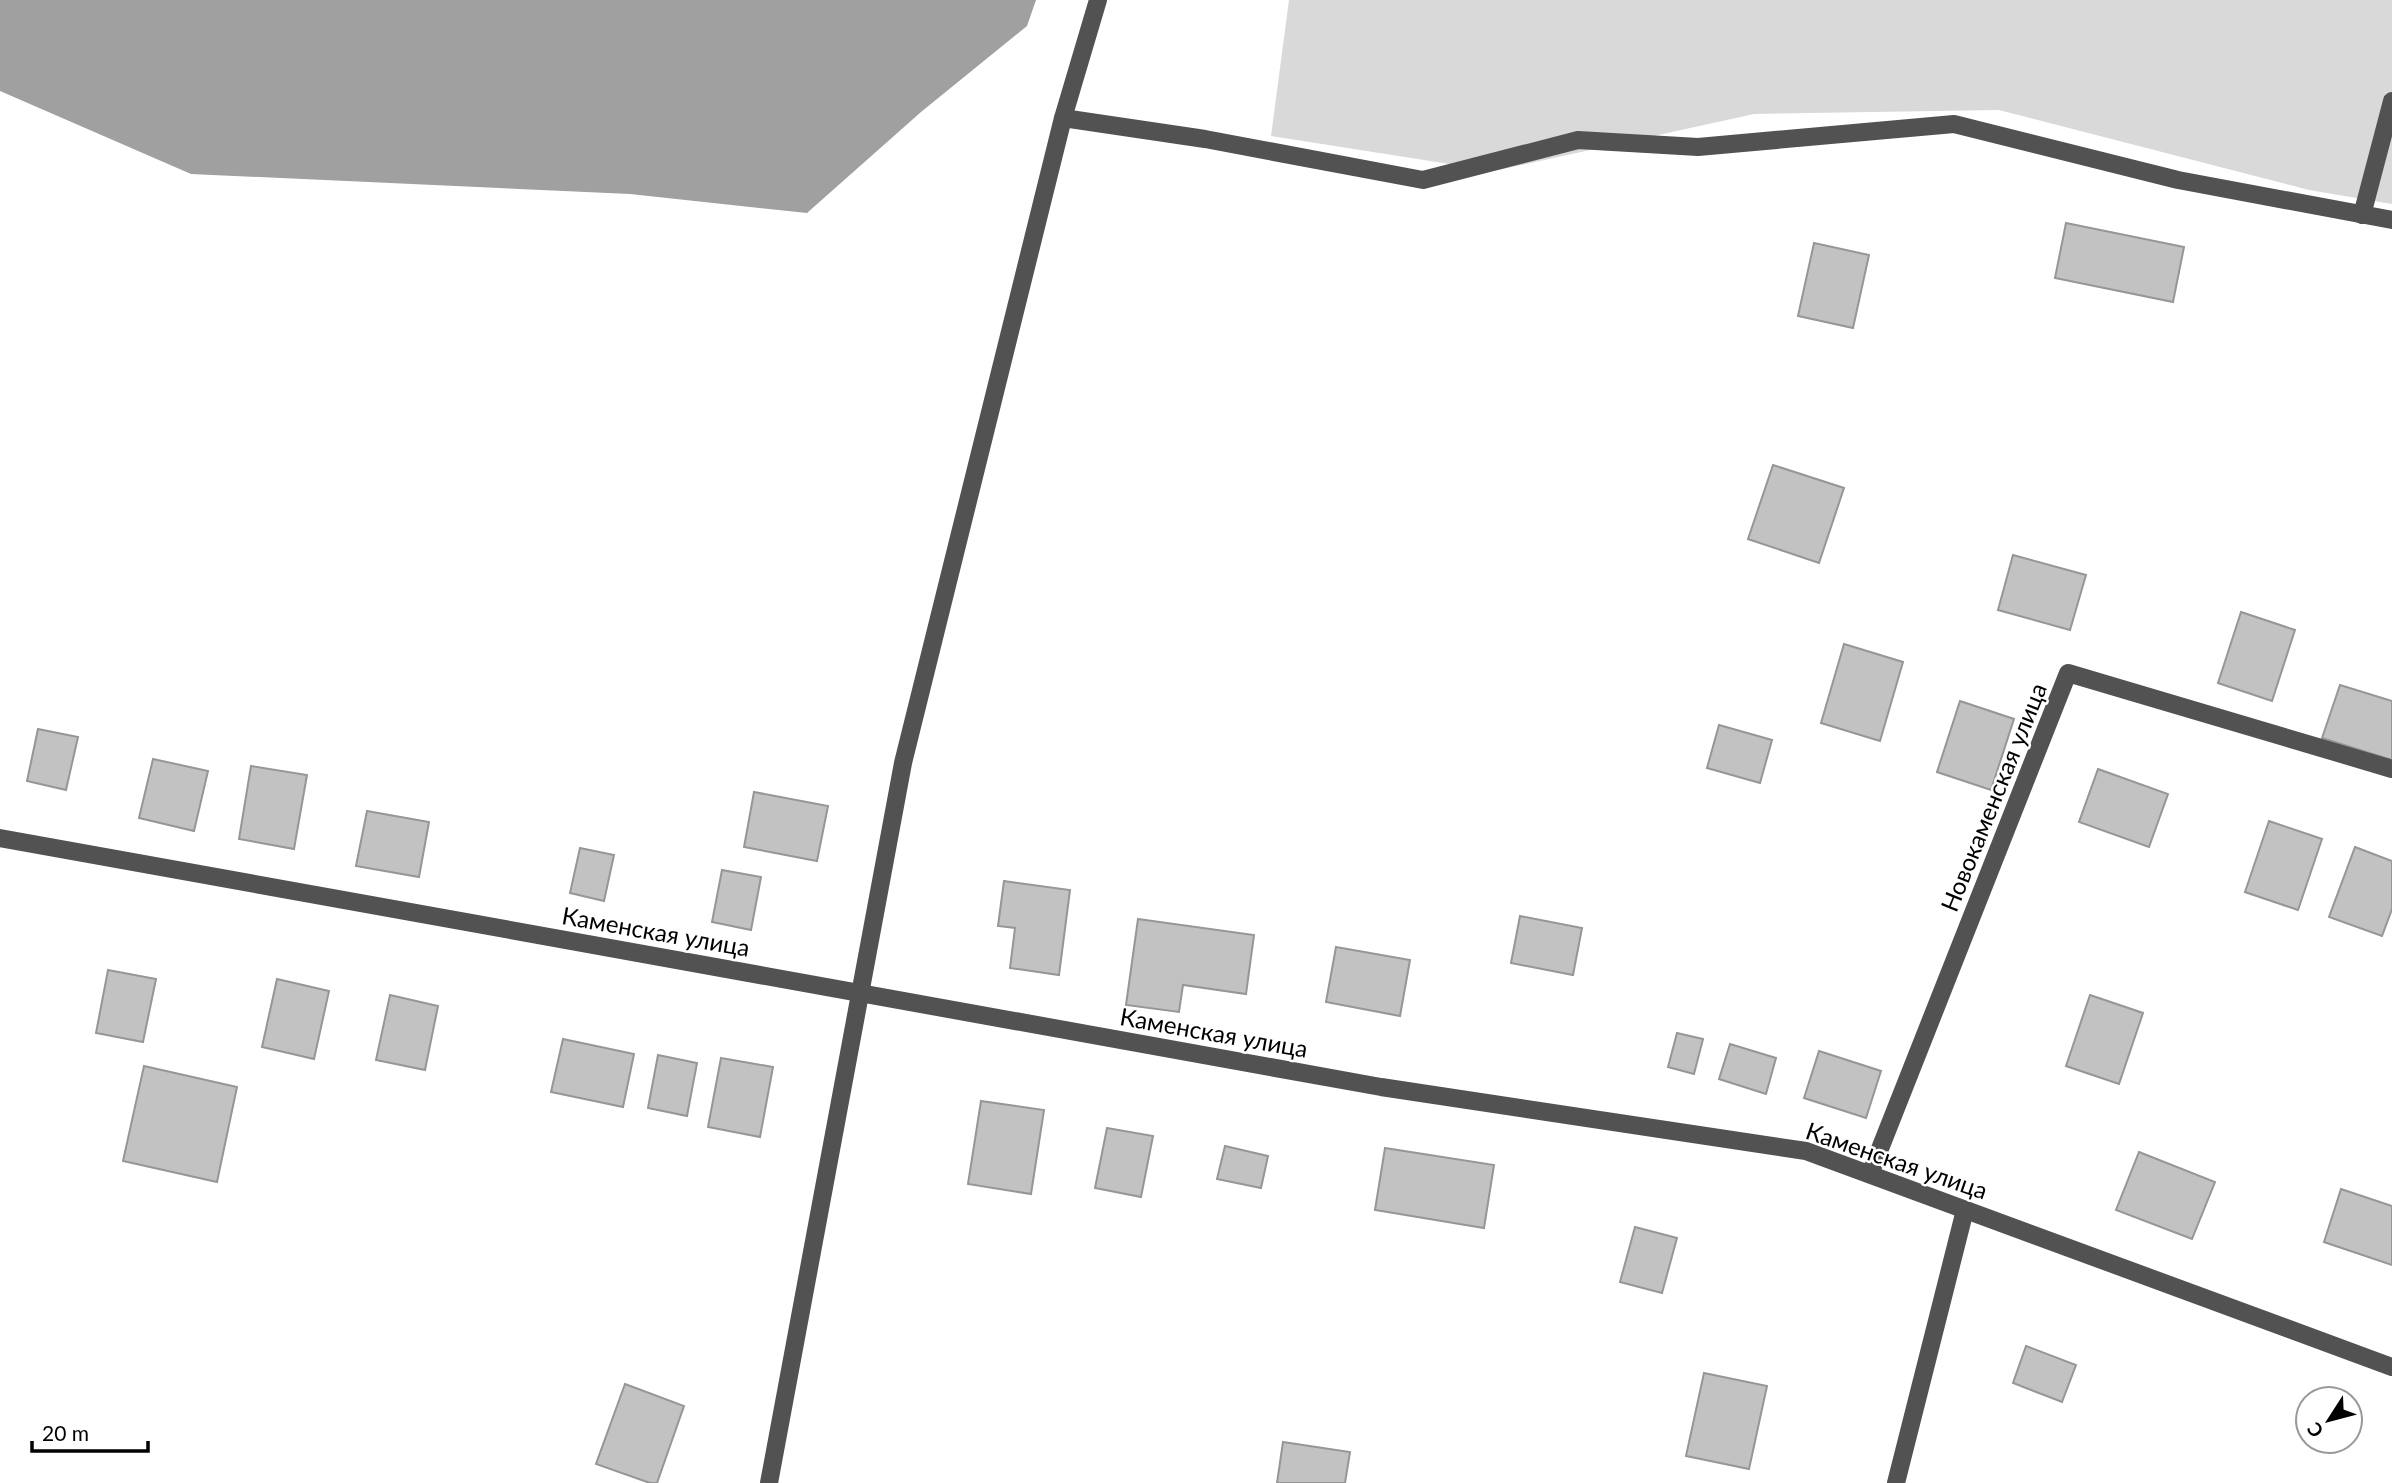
<svg xmlns="http://www.w3.org/2000/svg" width="2392" height="1483" viewBox="0 0 2392 1483" font-family="Lato,sans-serif">
	<rect width="100%" height="100%" fill="#fff"/>
	<path fill="#d9d9d9" d="M1289 0H2392V204L2309 190 1999 110 1754 114 1494 171 1271 136Z"/>
	<path fill="#a0a0a0" d="M0 0H1036L1027 26 921 112 807 213 630 194 191 174 0 91Z"/>
	<g fill="#c2c2c2" stroke="#969696" stroke-width="2">
		<path d="M2066 223 2184 247 2173 302 2055 278Z"/>
		<path d="M1814 243 1869 255 1853 328 1798 316Z"/>
		<path d="M1773 465 1844 488 1819 563 1748 539Z"/>
		<path d="M2013 555 2086 575 2070 630 1998 610Z"/>
		<path d="M2241 612 2295 630 2272 701 2218 683Z"/>
		<path d="M1844 644 1903 662 1880 741 1821 723Z"/>
		<path d="M2340 685 2392 701V760L2322 738Z"/>
		<path d="M1960 701 2014 719 1991 790 1937 772Z"/>
		<path d="M1719 725 1772 740 1760 783 1707 768Z"/>
		<path d="M38 729 78 737 66 790 27 781Z"/>
		<path d="M153 759 208 771 194 831 139 818Z"/>
		<path d="M251 766 307 775 294 849 239 839Z"/>
		<path d="M2098 769 2168 794 2149 847 2079 822Z"/>
		<path d="M754 792 828 806 817 861 744 847Z"/>
		<path d="M367 811 429 822 419 877 356 866Z"/>
		<path d="M2269 821 2322 839 2298 910 2245 892Z"/>
		<path d="M2355 847 2392 861V909L2382 936 2329 917Z"/>
		<path d="M580 848 614 855 604 901 570 893Z"/>
		<path d="M722 870 761 877 751 930 712 922Z"/>
		<path d="M1004 881 1070 890 1059 975 1010 968 1015 928 998 926Z"/>
		<path d="M1520 916 1582 928 1573 975 1511 963Z"/>
		<path d="M1138 919 1254 935 1246 994 1183 985 1179 1012 1126 1005Z"/>
		<path d="M1336 947 1410 960 1400 1016 1326 1002Z"/>
		<path d="M108 970 156 979 143 1042 96 1033Z"/>
		<path d="M277 979 329 991 314 1059 262 1047Z"/>
		<path d="M390 995 438 1006 425 1070 376 1060Z"/>
		<path d="M2090 995 2143 1013 2119 1084 2066 1066Z"/>
		<path d="M1677 1033 1703 1039 1694 1074 1668 1067Z"/>
		<path d="M563 1039 634 1054 623 1107 551 1092Z"/>
		<path d="M1730 1044 1776 1058 1766 1094 1719 1079Z"/>
		<path d="M1819 1051 1881 1071 1866 1118 1804 1098Z"/>
		<path d="M658 1055 697 1063 687 1116 648 1108Z"/>
		<path d="M721 1058 773 1067 760 1137 708 1127Z"/>
		<path d="M144 1066 237 1087 217 1182 123 1161Z"/>
		<path d="M981 1101 1044 1110 1031 1194 968 1184Z"/>
		<path d="M1107 1128 1153 1136 1141 1197 1095 1188Z"/>
		<path d="M1225 1146 1268 1156 1261 1188 1217 1179Z"/>
		<path d="M1385 1148 1494 1165 1484 1228 1375 1210Z"/>
		<path d="M2139 1152 2215 1182 2192 1239 2116 1210Z"/>
		<path d="M2341 1189 2392 1206V1265L2324 1242Z"/>
		<path d="M1635 1227 1677 1238 1662 1293 1620 1282Z"/>
		<path d="M2026 1346 2076 1365 2062 1402 2013 1383Z"/>
		<path d="M1704 1373 1767 1386 1749 1469 1686 1456Z"/>
		<path d="M625 1384 684 1406 657 1483H650L596 1464Z"/>
		<path d="M1283 1442 1350 1452 1345 1483H1277Z"/>
	</g>
	<g fill="none" stroke-linecap="round" stroke-linejoin="round">
		<g stroke="#525252" stroke-width="18">
			<path d="M1063 118 1205 139 1423 180 1578 140 1698 147 1954 124 2178 180 2392 220"/>
			<path d="M2362 215 2392 101"/>
			<path d="M0 838 1381 1087 1806 1151 2392 1367"/>
			<path d="M1870 1174 2068 673 2392 769"/>
			<path d="M769 1483 903 763 1063 118 1098 0"/>
			<path d="M1896 1483 1965 1210"/>
		</g>
	</g>
	<g text-anchor="middle" dominant-baseline="central" stroke-width="5" stroke-linejoin="round" paint-order="stroke">
		<g font-size="24" fill="#000" stroke="#fff">
			<text transform="translate(1993 797) rotate(-68)">Новокаменская улица</text>
			<text transform="translate(656 931) rotate(10)">Каменская улица</text>
			<text transform="translate(1214 1032) rotate(10)">Каменская улица</text>
			<text transform="translate(1897 1160) rotate(19)">Каменская улица</text>
		</g>
	</g>
	<g transform="translate(2329 1420) rotate(234)"><circle r="33" fill="#ffffff" stroke="#999999" stroke-width="2"/>
	<path d="M0-5L12 26L0 18L-12 26Z" fill="#000000"/>
	<text y="-10" font-size="19" font-weight="bold" text-anchor="middle" fill="#000000">С</text>
	</g>
	<path d="M32 1441v10h116v-10" fill="none" stroke="#000000" stroke-width="3.5"/>
	<text x="42" y="1441" font-size="21" fill="#000000" stroke="#ffffff" stroke-width="5" paint-order="stroke">20 m</text>
</svg>
